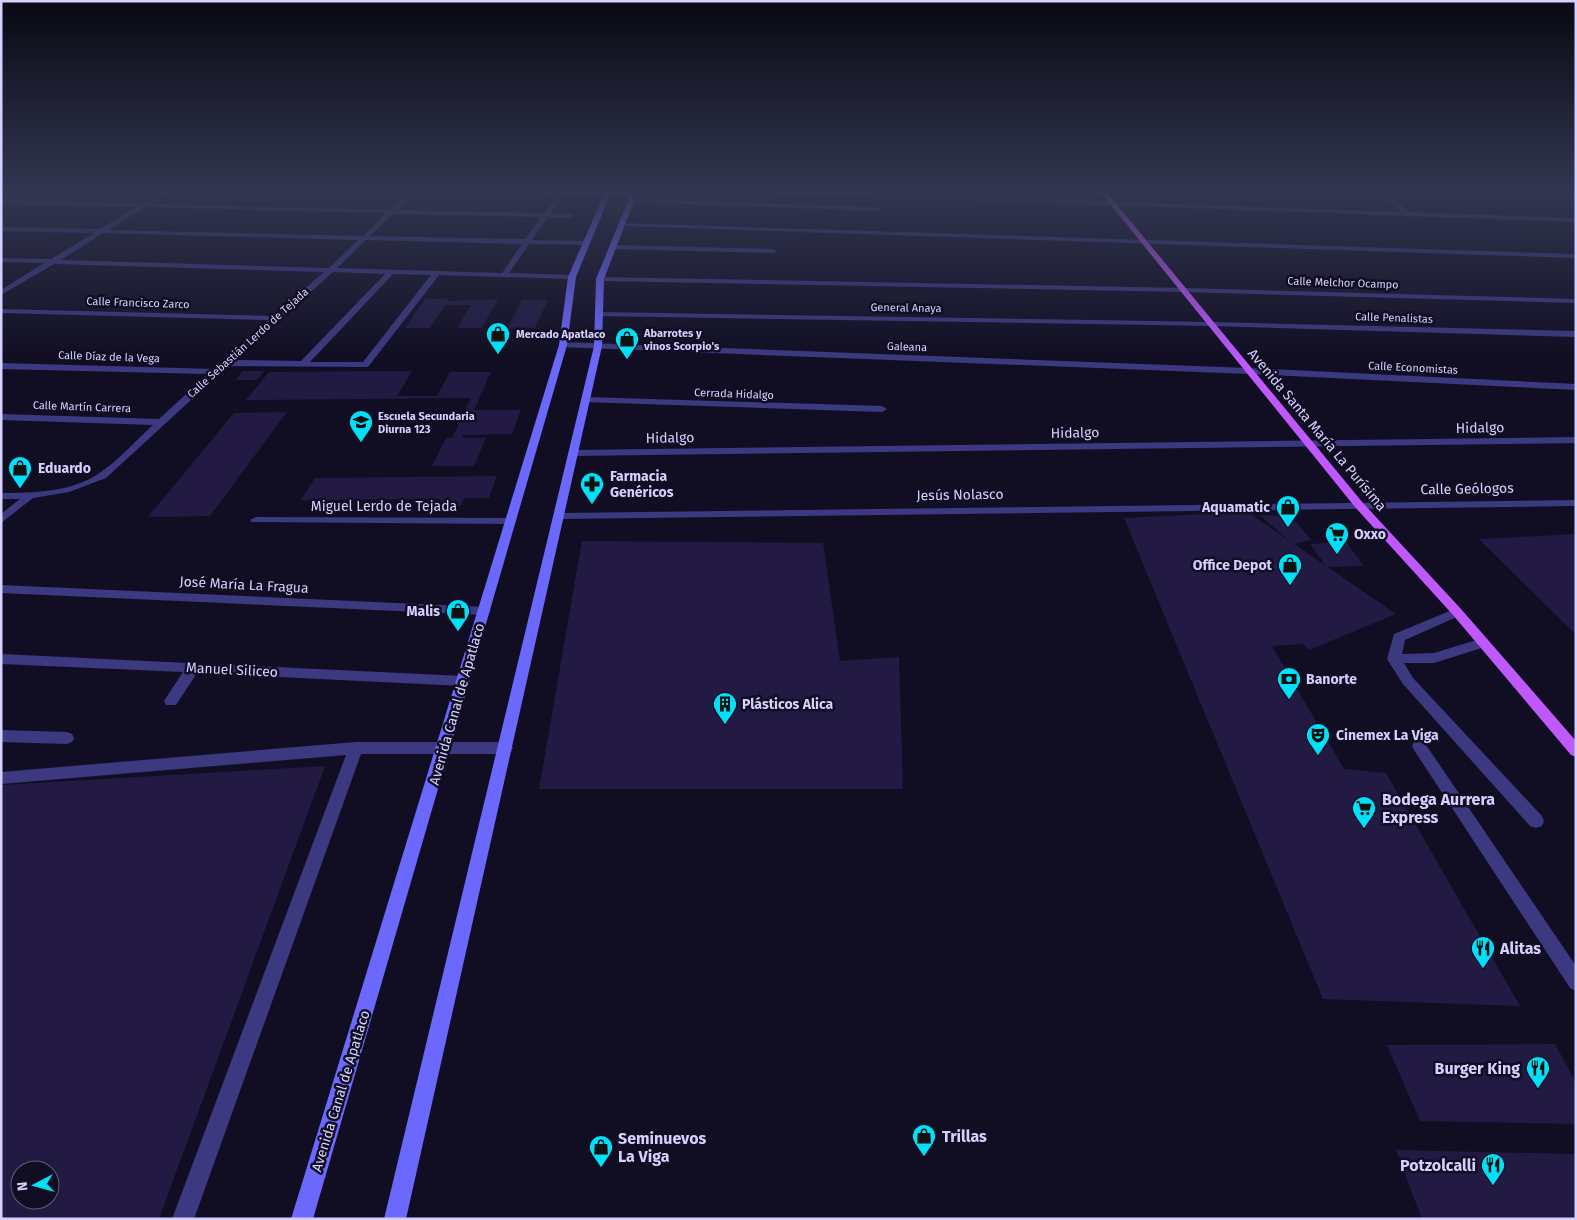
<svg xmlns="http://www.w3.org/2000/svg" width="1577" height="1220" viewBox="0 0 1577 1220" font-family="'Fira Sans',sans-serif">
	<rect width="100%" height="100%" fill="#110e23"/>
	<g fill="#221a43" fill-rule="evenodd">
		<path d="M425 299H449L447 301 498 299 482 328H457L471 305H445L430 328H405Z"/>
		<path d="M522 300H548L535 328 507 329Z"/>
		<path d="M243 371H264L257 380H235Z"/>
		<path d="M412 371 397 396H437L450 372H491L474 410H521L512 434 463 435 462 438H486L474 466H432L446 438H452L471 398 246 400 269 372Z"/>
		<path d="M287 412 210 516 148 517 234 413Z"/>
		<path d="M497 476 489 498H464L461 506H437L440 499 301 500 315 478Z"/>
		<path d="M1248 512 1291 542 1259 515 1291 516 1311 540 1294 544 1396 614 1309 650 1303 644 1272 646 1344 769 1386 773 1520 1006 1323 999 1124 518Z"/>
		<path d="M1576 534V635L1479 539Z"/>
		<path d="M582 541 823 543 840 661 899 657 903 789H539Z"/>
		<path d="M1346 542 1364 566 1327 567 1310 544Z"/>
		<path d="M325 766 159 1219H1V785ZM20 1170H50V1200H20Z"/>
		<path d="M1555 1044 1576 1083V1124L1420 1121 1387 1045Z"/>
		<path d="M1396 1150 1576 1154V1219H1422Z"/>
	</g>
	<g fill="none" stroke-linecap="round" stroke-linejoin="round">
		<g fill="#3c3981" fill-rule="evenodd">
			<path d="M1 585 485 607 491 611 485 615 1 593Z"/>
			<path d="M1457 608 1461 609 1463 612 1461 615 1405 640 1402 654 1434 653 1483 638 1489 643 1488 646 1434 663H1404L1413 678 1542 816 1544 821 1542 826 1536 828 1530 826 1403 684 1387 659 1394 634Z"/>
			<path d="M1 654 463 676 468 678 470 681 468 684 463 686 197 673 176 705H166L164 701 183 672 1 664Z"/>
			<path d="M1419 740 1424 742 1576 966V991L1570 988 1414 750 1412 746 1414 742Z"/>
			<path d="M356 742H506L511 744 513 748 511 752 506 754H361L194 1219H172L346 755 1 784V772Z"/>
		</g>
		<g fill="#3c3981" fill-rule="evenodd">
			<path d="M166 189H174L151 204 390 210 411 189H418L397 210 544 213 562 190 565 192 550 214H571L574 216 571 218 548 217 532 240 586 241 590 243 586 245 529 244 509 273 575 275V279H572L439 275 368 367 228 366 106 478 69 492 33 498 1 523V514L20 499H1V493C33 493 71 492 98 474 117 462 136 440 153 425L1 420V414L159 419 208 374 1 369V363L214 369 268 320 1 313V309L273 316 324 272 54 264 1 295V290L44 263 1 262V258L51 259 94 233 1 231V227L100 229 137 207 1 204V200L143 204ZM145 207 386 213 363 236 109 230ZM393 214 541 217 525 239 370 236ZM103 233 358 240 329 268 61 260ZM366 240 522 244 502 273 337 268ZM333 272 385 274 301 361 234 360ZM393 274 431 275 363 362H310Z"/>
			<path d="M712 189H770L1401 212 1378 189H1385L1409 212 1576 218V222L715 191Z"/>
			<path d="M1514 189H1576V193L1517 191Z"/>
			<path d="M631 199 878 207 881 209 878 211 629 202Z"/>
			<path d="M622 223 1576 254V258L620 226 619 225Z"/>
			<path d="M613 245 773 249 777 251 773 253 610 249 609 247Z"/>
			<path d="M597 277 1185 288 1576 299V303L1185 292 600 281 596 279Z"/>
			<path d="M597 312 1212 322 1576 331V337L1212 326 600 316 596 314Z"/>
			<path d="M563 342 1249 368 1576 384V390L1249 374 560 347V343Z"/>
			<path d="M586 397 882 406 887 409 882 412 583 402 581 400Z"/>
			<path d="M1576 437V443L574 456 569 453 574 450Z"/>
			<path d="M1576 500V506L561 519 555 516 561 513Z"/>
			<path d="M256 517 511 518 517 521 511 524 252 522 250 520Z"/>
			<path d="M1 730 67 732 72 734 74 738 72 742 67 744 1 742Z"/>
		</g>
		<path fill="#6b68fe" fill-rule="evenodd" d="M414 189H610L611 191H626V189H632L634 201 604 279 602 346 406 1219H384L594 346 596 279 628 201 627 195H610L576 277 567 345 313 1219H291L559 345 568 277 604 194 417 191Z"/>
		<path fill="#bf58fd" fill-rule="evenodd" d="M1098 189H1104L1363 503 1461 609 1576 741V757L1571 755 1453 615 1355 507Z"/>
	</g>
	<linearGradient id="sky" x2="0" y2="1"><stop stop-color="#090813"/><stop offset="0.53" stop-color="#323650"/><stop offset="1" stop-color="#323650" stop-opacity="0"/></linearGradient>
	<rect width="1577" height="360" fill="url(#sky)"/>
	<defs>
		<g id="shop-pin" transform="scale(1.25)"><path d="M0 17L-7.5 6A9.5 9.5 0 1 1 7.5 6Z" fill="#02e0f8" stroke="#110e23"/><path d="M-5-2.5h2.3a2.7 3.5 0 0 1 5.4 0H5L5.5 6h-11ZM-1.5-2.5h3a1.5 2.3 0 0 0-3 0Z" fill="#111"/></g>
		<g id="school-pin" transform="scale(1.25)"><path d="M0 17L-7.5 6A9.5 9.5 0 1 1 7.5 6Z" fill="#02e0f8" stroke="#110e23"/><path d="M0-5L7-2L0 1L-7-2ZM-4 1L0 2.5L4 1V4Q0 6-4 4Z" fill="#111"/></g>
		<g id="pharmacy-pin" transform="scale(1.25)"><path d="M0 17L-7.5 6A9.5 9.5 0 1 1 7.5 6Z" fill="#02e0f8" stroke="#110e23"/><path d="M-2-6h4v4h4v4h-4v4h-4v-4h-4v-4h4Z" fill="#111"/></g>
		<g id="supermarket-pin" transform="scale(1.25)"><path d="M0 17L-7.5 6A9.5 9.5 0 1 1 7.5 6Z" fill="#02e0f8" stroke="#110e23"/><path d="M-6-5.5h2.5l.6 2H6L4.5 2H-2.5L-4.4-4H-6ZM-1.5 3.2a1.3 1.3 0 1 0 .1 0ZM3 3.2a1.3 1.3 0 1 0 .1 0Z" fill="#111"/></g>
		<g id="bank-pin" transform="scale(1.25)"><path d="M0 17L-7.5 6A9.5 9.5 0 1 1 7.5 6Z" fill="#02e0f8" stroke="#110e23"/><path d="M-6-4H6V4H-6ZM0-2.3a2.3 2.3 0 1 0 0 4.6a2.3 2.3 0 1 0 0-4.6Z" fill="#111"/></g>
		<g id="building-pin" transform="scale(1.25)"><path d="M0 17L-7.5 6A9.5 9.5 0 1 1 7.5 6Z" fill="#02e0f8" stroke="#110e23"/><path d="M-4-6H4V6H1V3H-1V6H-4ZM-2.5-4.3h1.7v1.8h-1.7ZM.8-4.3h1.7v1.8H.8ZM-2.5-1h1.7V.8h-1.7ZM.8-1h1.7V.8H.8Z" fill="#111"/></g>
		<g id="theatre-pin" transform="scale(1.25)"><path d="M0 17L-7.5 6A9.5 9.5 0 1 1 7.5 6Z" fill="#02e0f8" stroke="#110e23"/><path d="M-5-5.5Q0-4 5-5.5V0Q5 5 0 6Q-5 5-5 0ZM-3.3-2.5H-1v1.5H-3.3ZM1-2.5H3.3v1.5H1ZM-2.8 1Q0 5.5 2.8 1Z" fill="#111"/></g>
		<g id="restaurant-pin" transform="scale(1.25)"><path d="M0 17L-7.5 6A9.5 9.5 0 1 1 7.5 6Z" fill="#02e0f8" stroke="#110e23"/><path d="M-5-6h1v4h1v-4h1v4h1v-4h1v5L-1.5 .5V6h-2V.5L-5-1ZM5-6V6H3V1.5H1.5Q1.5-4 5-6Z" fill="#111"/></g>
	</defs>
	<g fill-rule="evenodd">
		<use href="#shop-pin" x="498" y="334"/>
		<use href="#shop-pin" x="627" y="339"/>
		<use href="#school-pin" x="361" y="422"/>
		<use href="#shop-pin" x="20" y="468"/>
		<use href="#pharmacy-pin" x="592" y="484"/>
		<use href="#shop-pin" x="1288" y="507"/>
		<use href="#supermarket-pin" x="1337" y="534"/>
		<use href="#shop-pin" x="1290" y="565"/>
		<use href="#shop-pin" x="458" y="611"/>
		<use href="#bank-pin" x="1289" y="679"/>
		<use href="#building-pin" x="725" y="704"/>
		<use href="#theatre-pin" x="1318" y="735"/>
		<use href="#supermarket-pin" x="1364" y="808"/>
		<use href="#restaurant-pin" x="1483" y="948"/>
		<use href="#restaurant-pin" x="1538" y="1068"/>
		<use href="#shop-pin" x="924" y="1136"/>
		<use href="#shop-pin" x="601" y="1147"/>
		<use href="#restaurant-pin" x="1493" y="1165"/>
	</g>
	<g text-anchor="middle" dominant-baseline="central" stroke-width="5" stroke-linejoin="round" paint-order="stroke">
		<g font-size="11" fill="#d5d0ff" stroke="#110e23">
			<text transform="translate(1343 283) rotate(2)">Calle Melchor Ocampo</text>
			<text transform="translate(138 303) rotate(2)">Calle Francisco Zarco</text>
			<text transform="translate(906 308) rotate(1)">General Anaya</text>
			<text transform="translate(1394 318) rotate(2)">Calle Penalistas</text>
			<text transform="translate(248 343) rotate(-42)">Calle Sebastián Lerdo de Tejada</text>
			<text transform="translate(907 347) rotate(2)">Galeana</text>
			<text transform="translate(109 357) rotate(2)">Calle Díaz de la Vega</text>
			<text transform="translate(1413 368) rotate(3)">Calle Economistas</text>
			<text transform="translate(734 394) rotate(2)">Cerrada Hidalgo</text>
			<text transform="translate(82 407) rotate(2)">Calle Martín Carrera</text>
		</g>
		<g font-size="11" font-weight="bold" fill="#d5d0ff" stroke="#110e23" text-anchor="start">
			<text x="644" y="333">Abarrotes y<tspan x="644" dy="13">vinos Scorpio's</tspan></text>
			<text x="516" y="334">Mercado Apatlaco</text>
			<text x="378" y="416">Escuela Secundaria<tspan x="378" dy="13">Diurna 123</tspan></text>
		</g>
		<g font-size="14" fill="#d5d0ff" stroke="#110e23">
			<text transform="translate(1480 428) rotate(-1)">Hidalgo</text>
			<text transform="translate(1317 430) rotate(50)">Avenida Santa María La Purísima</text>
			<text transform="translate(1075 433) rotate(-1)">Hidalgo</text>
			<text transform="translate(670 438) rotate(-1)">Hidalgo</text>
			<text transform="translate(1467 489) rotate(-1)">Calle Geólogos</text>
			<text transform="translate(960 495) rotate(-1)">Jesús Nolasco</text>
			<text x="384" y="506">Miguel Lerdo de Tejada</text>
			<text transform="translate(244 585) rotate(3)">José María La Fragua</text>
			<text transform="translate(232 670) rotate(3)">Manuel Siliceo</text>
			<text transform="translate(457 704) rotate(-74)">Avenida Canal de Apatlaco</text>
			<text transform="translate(341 1091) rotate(-73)">Avenida Canal de Apatlaco</text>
		</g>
		<g font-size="14" font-weight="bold" fill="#d5d0ff" stroke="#110e23" text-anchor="start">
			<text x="38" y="468">Eduardo</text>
			<text x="610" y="476">Farmacia<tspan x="610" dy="16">Genéricos</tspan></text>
			<text x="1270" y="507" text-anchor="end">Aquamatic</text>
			<text x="1354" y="534">Oxxo</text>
			<text x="1272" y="565" text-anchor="end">Office Depot</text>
			<text x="440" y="611" text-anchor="end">Malis</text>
			<text x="1306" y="679">Banorte</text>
			<text x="742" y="704">Plásticos Alica</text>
			<text x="1336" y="735">Cinemex La Viga</text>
		</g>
		<g font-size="16" font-weight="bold" fill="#d5d0ff" stroke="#110e23" text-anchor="start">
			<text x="1382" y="799">Bodega Aurrera<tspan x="1382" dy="18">Express</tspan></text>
			<text x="1500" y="948">Alitas</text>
			<text x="1520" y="1068" text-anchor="end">Burger King</text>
			<text x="942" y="1136">Trillas</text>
			<text x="618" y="1138">Seminuevos<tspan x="618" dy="18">La Viga</tspan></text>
			<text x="1476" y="1165" text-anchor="end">Potzolcalli</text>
		</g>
	</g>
	<rect width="1577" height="1220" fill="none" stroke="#d5d0ff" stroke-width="5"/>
	<g transform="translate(35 1185) rotate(264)"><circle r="24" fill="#110e23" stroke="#5f5c7b"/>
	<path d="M0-4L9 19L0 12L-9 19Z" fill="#02e0f8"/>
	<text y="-8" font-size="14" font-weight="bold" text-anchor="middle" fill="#d5d0ff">N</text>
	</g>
</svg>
